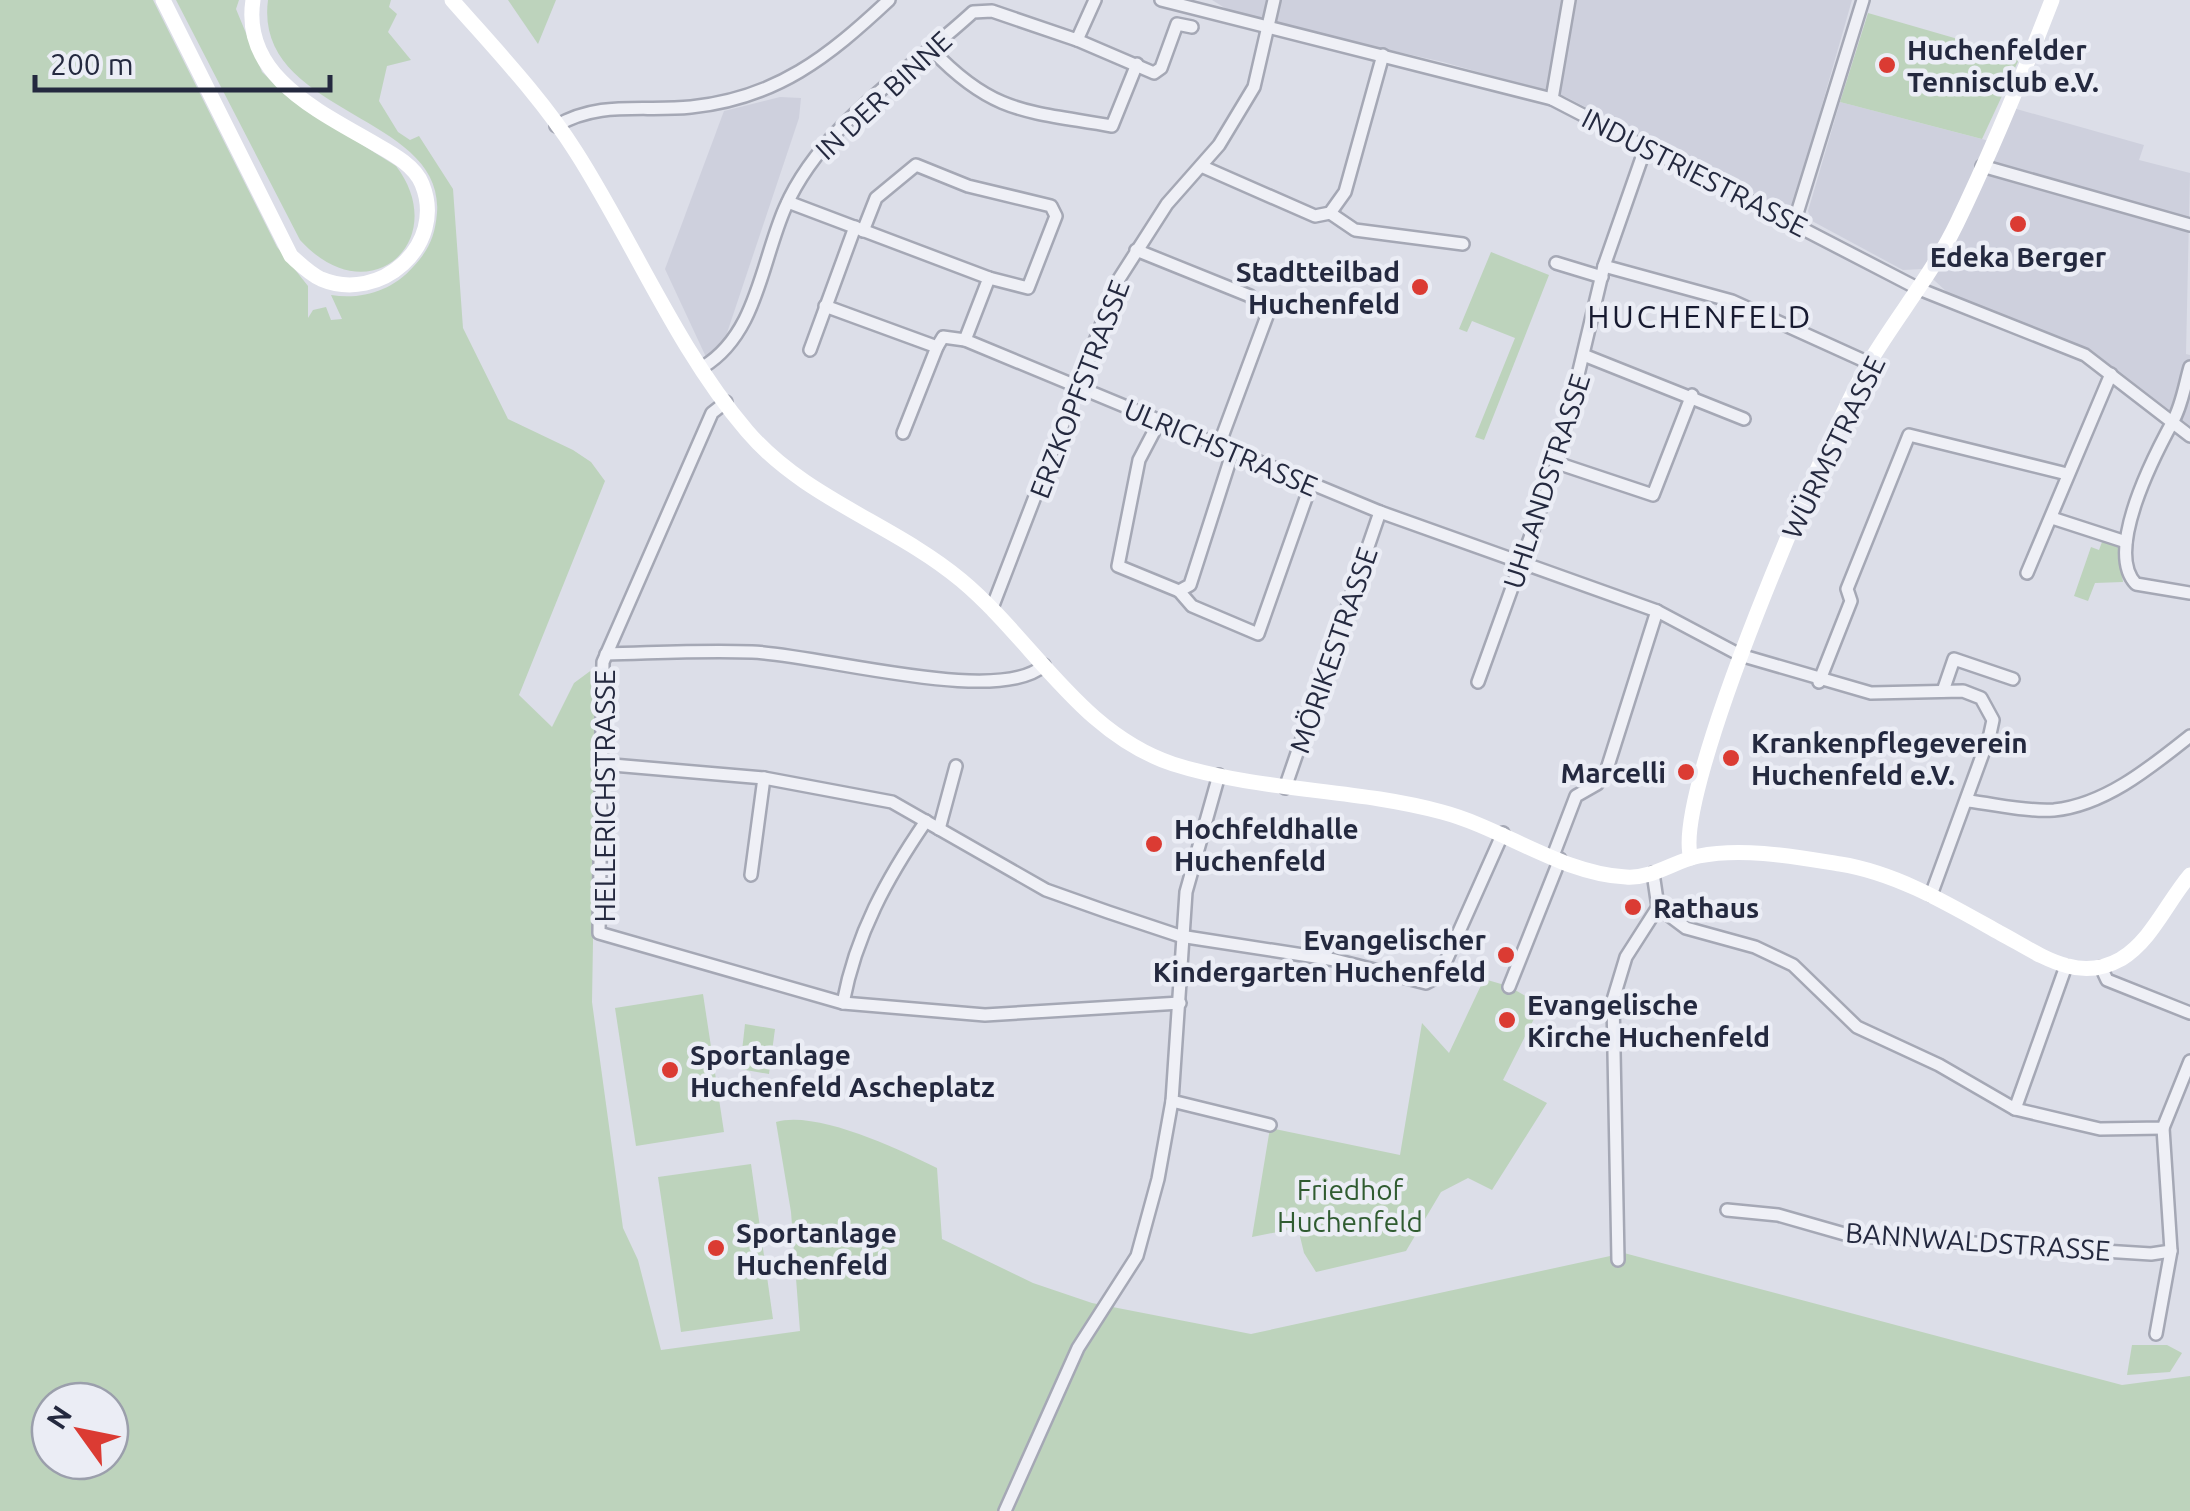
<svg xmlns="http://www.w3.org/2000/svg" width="2190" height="1511" viewBox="0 0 2190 1511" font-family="Ubuntu,sans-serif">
	<rect width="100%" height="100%" fill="#dcdee8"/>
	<g fill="#ced0dd">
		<path d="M1212 0H1852L1791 213 1566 97 1443 62 1238 16Z"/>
		<path d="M780 97 801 98 799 118 724 342 706 357 665 269 724 111Z"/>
		<path d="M1840 102 1997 143 2013 108 2144 145 2139 160 2190 173 2186 354 2190 355V426L2090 349 1948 293 1922 269 1903 270 1812 221 1808 211Z"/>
	</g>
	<g fill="#bdd3bc" fill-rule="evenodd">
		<path d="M0 0H153L277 247 308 286V318L313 310 326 307 331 320 342 319 331 295C361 300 392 291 413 267 429 250 435 236 437 213 445 113 253 115 268 0H391L389 7 397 14 388 32 411 60 387 66 379 101 398 132 410 140 419 136 453 189 463 328 508 419 573 450 591 462 605 481 519 695 552 727 574 683 597 666V684L591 685 592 695 597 696 592 1002 623 1228 638 1260 661 1350 800 1331 791 1212 776 1122C816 1110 899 1149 937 1168L942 1239 1033 1283 1092 1303 1251 1334 1624 1253 2122 1385 2190 1376V1511H0ZM50 1401H110V1461H50Z"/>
		<path d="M176 0H239L236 9 262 72 291 100 396 166C452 239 370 317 300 240Z"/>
		<path d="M508 0H556L538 44Z"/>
		<path d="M1868 13 2020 57 1982 139 1840 102Z"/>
		<path d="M1491 252 1549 275 1484 440 1475 437 1515 338 1472 321 1467 332 1459 329Z"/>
		<path d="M2102 542 2118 547 2123 582 2095 583 2088 601 2074 596 2091 547 2099 550Z"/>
		<path d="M1484 979 1508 986 1541 1005 1503 1080 1547 1103 1492 1190 1468 1178 1441 1192 1406 1251 1316 1272 1304 1253 1298 1228 1252 1237 1270 1128 1400 1155 1422 1023 1449 1053Z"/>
		<path d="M703 994 724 1132 636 1146 615 1008Z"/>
		<path d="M745 1024 775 1029 769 1074 740 1069Z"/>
		<path d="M751 1164 773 1319 681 1332 658 1177Z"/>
		<path d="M2132 1345H2167L2182 1353 2170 1372 2127 1375Z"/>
	</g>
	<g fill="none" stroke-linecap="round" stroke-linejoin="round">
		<g stroke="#a5a8b5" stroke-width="16">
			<g id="street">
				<path d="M1161 0 1552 99 1919 289 2085 355 2190 436"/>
				<path d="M1077 40 1154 73 1161 68 1177 24 1192 27"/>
				<path d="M932 50C994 115 1028 111 1112 126L1137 64"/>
				<path d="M1552 99 1569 0"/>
				<path d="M556 126C600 100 643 112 691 107 777 98 828 57 889 0"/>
				<path d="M1201 166 1315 216 1330 213 1345 192 1383 55"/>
				<path d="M1982 166 2190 225"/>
				<path d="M788 202 989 278 965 340 1380 512 1657 611 1740 655 1871 693 1963 691 1981 698 1993 720 1990 734 1931 895"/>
				<path d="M1330 213 1355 230 1463 244"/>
				<path d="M1794 223 1863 0"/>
				<path d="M863 231 876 198 916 165 968 186 1051 206 1056 216 1028 288 989 278"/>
				<path d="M1136 250 1250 296 1267 316 1219 445"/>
				<path d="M1556 263 1602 277"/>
				<path d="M1604 266 1732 301 1869 363"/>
				<path d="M825 306 937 347 903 433"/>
				<path d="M937 347 943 337 965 340"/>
				<path d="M810 350 855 227"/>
				<path d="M1586 356 1744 419"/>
				<path d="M703 367C757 334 761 263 785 208 821 125 908 72 973 12L992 11 1077 40 1095 0"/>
				<path d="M2190 367C2185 384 2182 405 2173 421 2155 454 2104 551 2136 584L2190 593"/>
				<path d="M726 402 712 413 603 662 599 933 843 1003 985 1015 1180 1003"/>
				<path d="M1160 420 1139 460 1118 566 1179 591 1192 606 1258 634 1311 484"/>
				<path d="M1557 463 1653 495 1692 395"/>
				<path d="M2052 518 2126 542"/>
				<path d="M2027 573 2111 374"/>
				<path d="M1179 591 1190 585 1233 451"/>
				<path d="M992 608 1119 279 1167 204 1219 145 1254 87 1274 0"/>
				<path d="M606 654C654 653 703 650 752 652 817 654 1000 707 1044 665"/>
				<path d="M1478 682 1557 463 1604 266 1646 146"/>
				<path d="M1819 682 1851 601 1847 589 1909 435 2067 474"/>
				<path d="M1943 691 1954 659 2013 679"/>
				<path d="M601 764 764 778 892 802 1046 890 1108 912 1180 936 1335 960 1426 983 1437 977 1445 963 1503 833"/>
				<path d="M1219 775 1186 892 1172 1101 1270 1125"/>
				<path d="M1285 788 1380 512"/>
				<path d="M1968 801C1995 804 2027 812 2054 810 2105 805 2151 767 2190 736"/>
				<path d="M939 829 956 766"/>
				<path d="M1553 856 1576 796 1597 784 1607 769 1657 611"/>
				<path d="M1653 873 1658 907 1686 928 1755 947 1793 965 1857 1027 1939 1065 2015 1109 2100 1129 2163 1128 2190 1061"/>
				<path d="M751 875 764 778"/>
				<path d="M2101 967 2107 980 2190 1013"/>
				<path d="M1509 987 1560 859"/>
				<path d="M843 1003C856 934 887 878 926 821"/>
				<path d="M2015 1109 2066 966"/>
				<path d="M1727 1210 1778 1215 1848 1235 2151 1254 2171 1251 2163 1128"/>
				<path d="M1618 1260 1613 1000 1626 957 1658 907"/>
				<path d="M2156 1334 2171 1251"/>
				<path d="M1005 1511 1078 1348 1137 1256 1158 1179 1172 1101"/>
			</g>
		</g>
		<use href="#street" stroke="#eff0f6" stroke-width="11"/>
		<g stroke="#fff" stroke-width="15">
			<path d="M163 0 291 256C300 264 310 274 321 279 380 304 447 245 422 184 415 166 393 154 377 145 321 112 241 77 253 0"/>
			<path d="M452 0C494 48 542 98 576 152 634 243 677 349 747 431 805 499 894 524 961 580 1033 640 1080 733 1173 764 1261 792 1354 788 1442 812 1503 828 1562 874 1626 877 1652 879 1674 861 1699 856 1743 847 1796 857 1840 864 1897 873 1950 905 2000 933 2021 944 2044 960 2068 966 2086 971 2105 968 2121 959 2152 940 2167 902 2190 875"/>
			<path d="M1691 858C1670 796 1829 431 1869 363 1897 316 1933 273 1957 223 1992 150 2023 75 2052 0"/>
		</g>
	</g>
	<g fill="#db3b33" stroke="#ebedf5" stroke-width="4">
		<circle cx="1887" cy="65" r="10"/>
		<circle cx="2018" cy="224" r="10"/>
		<circle cx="1420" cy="287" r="10"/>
		<circle cx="1731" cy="758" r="10"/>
		<circle cx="1686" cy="772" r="10"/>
		<circle cx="1154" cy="844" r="10"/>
		<circle cx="1633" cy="907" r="10"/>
		<circle cx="1506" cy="955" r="10"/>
		<circle cx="1507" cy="1020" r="10"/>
		<circle cx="670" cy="1070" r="10"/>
		<circle cx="716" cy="1248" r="10"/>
	</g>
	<g text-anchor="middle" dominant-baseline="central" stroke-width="9" stroke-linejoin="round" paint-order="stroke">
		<g font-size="28" font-weight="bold" fill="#24293f" stroke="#ebedf5" text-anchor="start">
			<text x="1907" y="49">Huchenfelder<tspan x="1907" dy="32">Tennisclub e.V.</tspan></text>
			<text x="2018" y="256" text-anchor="middle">Edeka Berger</text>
			<text x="1400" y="271" text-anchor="end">Stadtteilbad<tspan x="1400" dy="32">Huchenfeld</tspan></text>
			<text x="1751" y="742">Krankenpflegeverein<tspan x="1751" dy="32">Huchenfeld e.V.</tspan></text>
			<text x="1666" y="772" text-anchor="end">Marcelli</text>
			<text x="1174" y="828">Hochfeldhalle<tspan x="1174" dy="32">Huchenfeld</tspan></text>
			<text x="1653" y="907">Rathaus</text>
			<text x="1486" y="939" text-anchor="end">Evangelischer<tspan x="1486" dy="32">Kindergarten Huchenfeld</tspan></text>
			<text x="1527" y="1004">Evangelische<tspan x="1527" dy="32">Kirche Huchenfeld</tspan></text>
			<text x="690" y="1054">Sportanlage<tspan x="690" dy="32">Huchenfeld Ascheplatz</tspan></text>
			<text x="736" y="1232">Sportanlage<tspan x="736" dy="32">Huchenfeld</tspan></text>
		</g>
		<g font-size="28" fill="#24293f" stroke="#ebedf5">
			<text transform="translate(883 95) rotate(-43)">IN DER BINNE</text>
			<text transform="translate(1695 172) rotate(27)">INDUSTRIESTRASSE</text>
			<text transform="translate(1079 389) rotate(-69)">ERZKOPFSTRASSE</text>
			<text transform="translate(1221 447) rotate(23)">ULRICHSTRASSE</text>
			<text transform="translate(1833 447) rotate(-64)">WÜRMSTRASSE</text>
			<text transform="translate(1546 481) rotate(-72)">UHLANDSTRASSE</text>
			<text transform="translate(1333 650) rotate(-71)">MÖRIKESTRASSE</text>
			<text transform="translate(604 796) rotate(-90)">HELLERICHSTRASSE</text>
			<text transform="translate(1978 1241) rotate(4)">BANNWALDSTRASSE</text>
		</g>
		<g font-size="28" fill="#305c31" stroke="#ebedf5">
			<text x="1350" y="1189">Friedhof<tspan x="1350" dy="32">Huchenfeld</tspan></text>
		</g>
		<g font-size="32" letter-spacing="2.5" fill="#171a30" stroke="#ebedf5">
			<text x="1700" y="316">HUCHENFELD</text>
		</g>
	</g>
	<g transform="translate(80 1431) rotate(303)"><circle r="48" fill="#ebedf5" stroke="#9b9fac" stroke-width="2.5"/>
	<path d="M0-8L18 38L0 25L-18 38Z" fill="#db3b33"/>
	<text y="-15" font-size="28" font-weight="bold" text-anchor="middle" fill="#24293f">N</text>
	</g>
	<path d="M35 75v15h295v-15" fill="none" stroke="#24293f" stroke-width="5"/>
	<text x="50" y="75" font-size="30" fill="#24293f" stroke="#ebedf5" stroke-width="8" paint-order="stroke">200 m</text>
</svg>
